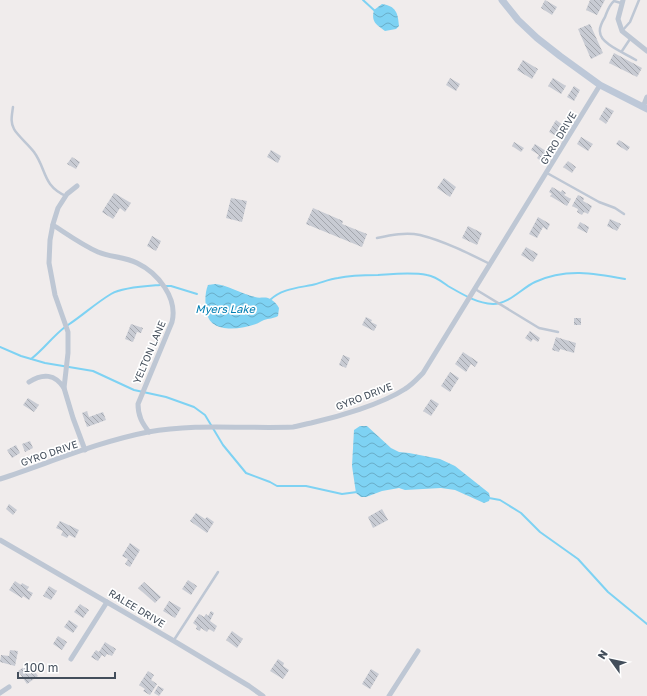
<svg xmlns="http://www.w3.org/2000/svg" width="647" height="696" viewBox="0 0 647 696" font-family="'Golos Text',sans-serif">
	<defs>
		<pattern id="water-waves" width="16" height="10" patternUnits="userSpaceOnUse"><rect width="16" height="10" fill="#7ed2f3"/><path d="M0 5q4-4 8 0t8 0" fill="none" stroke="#69adc8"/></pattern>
		<pattern id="building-back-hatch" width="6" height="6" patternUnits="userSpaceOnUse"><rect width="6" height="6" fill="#c8cbd3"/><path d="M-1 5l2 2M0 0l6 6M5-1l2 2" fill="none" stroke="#a4a7ae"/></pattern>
	</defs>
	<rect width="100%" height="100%" fill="#f0ecec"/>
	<g fill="url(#water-waves)">
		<path d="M382 4C396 6 398 13 399 26L396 29 385 31C376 24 371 22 374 10Z"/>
		<path d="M215 284C228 285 241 294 255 297 260 299 265 296 270 299 274 301 277 304 279 308L278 316C273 319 269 318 264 320 261 321 259 323 256 324 238 330 208 334 206 309 205 301 205 292 208 285Z"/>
		<path d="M360 426H367L391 448 399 452 409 453 440 459 455 466 489 493 490 498 489 501 484 503 455 490 441 488 405 490 399 488 382 491 366 497H361L356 493 352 466 354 430Z"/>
	</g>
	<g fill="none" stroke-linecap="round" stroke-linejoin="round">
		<g stroke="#7ed2f3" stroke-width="2">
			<path d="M363 0 375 11"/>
			<path d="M165 286H171L197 294"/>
			<path d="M270 300C281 289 297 288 312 285 321 283 329 279 338 278 351 275 365 275 378 275 394 274 411 272 427 275 435 276 441 281 448 286 462 294 476 303 493 304 509 304 522 288 535 282 565 268 594 273 625 279"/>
			<path d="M68 325C83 315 96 303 111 294 123 287 147 286 160 285"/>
			<path d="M0 347 21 356 45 363 93 371 134 390 166 397 194 407 205 415 223 445 246 473 270 482 277 486H306L342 494 357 492"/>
			<path d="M31 359C44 349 52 337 65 327"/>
			<path d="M489 498 500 500 521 513 540 532 578 559 608 592 647 624"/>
		</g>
	</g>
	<g fill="url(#building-back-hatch)">
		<path d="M545 0 557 7 552 15 541 8Z"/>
		<path d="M590 0H605L597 15 586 10Z"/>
		<path d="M590 24 603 53 591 59 578 29Z"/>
		<path d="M614 53 642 68 637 77 609 63Z"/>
		<path d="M523 60 538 69 532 79 517 70Z"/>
		<path d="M450 78 460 84 456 91 446 85Z"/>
		<path d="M553 78 566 86 561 94 548 86Z"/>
		<path d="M574 86 580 90 574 101 567 97Z"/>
		<path d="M606 107 614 111 606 124 599 119Z"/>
		<path d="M556 120 563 125 556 136 549 132Z"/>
		<path d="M581 137 593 144 588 151 577 144Z"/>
		<path d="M619 140 630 147 627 151 616 144Z"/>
		<path d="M514 142 524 148 521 152 512 146Z"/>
		<path d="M535 144 549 153 542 162 537 158 539 155 531 150Z"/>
		<path d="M271 150 281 156 278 163 267 157Z"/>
		<path d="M72 157 80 162 76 169 67 164Z"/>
		<path d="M568 161 576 167 572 173 563 167Z"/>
		<path d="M444 178 456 187 450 197 437 188Z"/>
		<path d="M552 187 561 192 562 190 566 193 564 195 571 199 567 206 550 196 552 194 549 192Z"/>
		<path d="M114 193 131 203 125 212 120 208 113 219 102 212Z"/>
		<path d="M578 195 584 198 583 201 592 206 588 214 584 212 582 215 577 212 578 209 572 206Z"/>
		<path d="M231 198 247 201 242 222 226 218Z"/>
		<path d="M313 208 343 221 342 224 367 234 362 247 306 224Z"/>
		<path d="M538 217 550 224 547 230 543 227 537 238 529 234Z"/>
		<path d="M610 219 621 224 617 231 607 226Z"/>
		<path d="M580 222 589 227 587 233 577 228Z"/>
		<path d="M468 226 482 233 477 245 462 238Z"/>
		<path d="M152 236 161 241 156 251 147 246Z"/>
		<path d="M526 247 538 254 533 262 521 255Z"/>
		<path d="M366 317 372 320 371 322 377 325 374 331 362 325Z"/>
		<rect x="574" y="318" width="7" height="7"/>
		<path d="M131 324 143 328 141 333 137 332 133 342 125 339Z"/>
		<path d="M530 331 540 338 538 342 533 339 531 342 525 338Z"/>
		<path d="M556 337 576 343 574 353 560 349 559 352 552 350Z"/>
		<path d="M463 352 478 362 475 367 471 364 466 372 455 364Z"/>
		<path d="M343 355 350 358 346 368 339 365Z"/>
		<path d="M450 372 459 378 450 392 441 386Z"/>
		<path d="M28 398 39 405 34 412 23 405Z"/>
		<path d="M431 399 439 404 431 416 423 411Z"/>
		<path d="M87 411 89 417 103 412 106 420 87 427 82 413Z"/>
		<path d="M30 441 33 448 25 452 22 444Z"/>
		<path d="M16 445 20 453 12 458 7 450Z"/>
		<path d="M9 504 17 510 13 515 6 509Z"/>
		<path d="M382 509 388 520 373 528 368 517Z"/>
		<path d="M196 513 205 519 207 517 214 522 207 533 190 521Z"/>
		<path d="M60 521 79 530 75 538 69 535 67 538 61 535 63 531 56 528Z"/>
		<path d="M130 543 140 550 130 567 125 564 128 559 122 556Z"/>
		<path d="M188 580 197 586 191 595 182 589Z"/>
		<path d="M15 581 21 585 22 583 29 587 27 590 33 593 29 600 23 596 22 598 9 590Z"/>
		<path d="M144 582 161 597 155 603 138 588Z"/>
		<path d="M49 586 57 591 51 600 43 596Z"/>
		<path d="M169 601 181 608 175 618 163 611Z"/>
		<path d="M80 604 89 610 83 618 74 612Z"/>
		<path d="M211 611 214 613 210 621 217 626 214 632 209 629 207 632 201 628 200 631 196 629 197 626 193 623 199 614 204 617 206 614 208 616Z"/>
		<path d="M69 620 78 626 73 633 64 627Z"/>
		<path d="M232 631 243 639 237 648 226 640Z"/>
		<path d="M58 636 67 642 62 650 53 644Z"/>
		<path d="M105 642 116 649 112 656 107 654 105 657 102 655 98 661 91 657 96 650 99 652Z"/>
		<path d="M10 650 18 651 15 666 0 662 1 655 9 656Z"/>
		<path d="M278 659 284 663 283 666 289 670 283 679 270 671Z"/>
		<path d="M29 666 34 673 35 672 38 676 27 684 18 671 24 667 25 668Z"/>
		<path d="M371 669 379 674 370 689 362 684Z"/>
		<path d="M148 671 154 675 151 680 157 684 150 695 143 691 145 689 139 685Z"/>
		<path d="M158 686 164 689 159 696 154 693Z"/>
	</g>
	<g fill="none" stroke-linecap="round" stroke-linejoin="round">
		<g stroke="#bec7d4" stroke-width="2.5">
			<path d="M621 3 614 1C609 5 607 12 605 17 602 22 599 27 600 32 600 44 627 54 636 60"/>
			<path d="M622 31 630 22 639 0"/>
			<path d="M622 51 630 39"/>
			<path d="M13 107C12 115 10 122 14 129 17 135 29 145 34 152 47 170 42 185 66 196"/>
			<path d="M547 173 599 202 615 208 624 214"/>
			<path d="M377 238C391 235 406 232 420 235 444 241 468 253 490 264"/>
			<path d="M475 289 539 328 558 332"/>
			<path d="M174 640 218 572"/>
		</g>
		<g stroke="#bec7d4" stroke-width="5">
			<path d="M623 0 618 19 622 31 647 51"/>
			<path d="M643 107 647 97"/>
			<path d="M77 186 67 194 58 208 53 224 50 240 49 263 55 295 68 332V353L64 388 73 418 85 450"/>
			<path d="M53 225C67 234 82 245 98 252 110 257 125 257 137 263 158 273 178 298 172 322L138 404C138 416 142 423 149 432"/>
			<path d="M29 382C43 373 55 374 64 388"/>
			<path d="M0 479C49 463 97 442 148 432 196 423 245 429 293 427 299 426 305 424 311 423 338 417 382 404 405 389 412 385 418 378 423 373L600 85"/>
			<path d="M0 540 174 641 249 686 263 696"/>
			<path d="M71 659 107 602"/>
			<path d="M0 693 9 687"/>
			<path d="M389 696 418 651"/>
		</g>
		<path stroke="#bdc8d8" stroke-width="7" d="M502 0 518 20 537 38 560 56 600 85 647 109"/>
	</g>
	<g text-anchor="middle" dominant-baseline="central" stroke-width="3.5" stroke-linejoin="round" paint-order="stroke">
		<g font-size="10" fill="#434e5b" stroke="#fff">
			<text transform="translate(558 138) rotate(-59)">GYRO DRIVE</text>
			<text transform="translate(149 352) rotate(-67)">YELTON LANE</text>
			<text transform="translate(364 396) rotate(-21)">GYRO DRIVE</text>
			<text transform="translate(49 453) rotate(-19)">GYRO DRIVE</text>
			<text transform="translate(137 608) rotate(31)">RALEE DRIVE</text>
		</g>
		<g font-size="11" font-style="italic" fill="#007eb2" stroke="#fff">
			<text x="225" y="308">Myers Lake</text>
		</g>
	</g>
	<g transform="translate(611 660) rotate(303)" stroke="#ffffff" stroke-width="3" paint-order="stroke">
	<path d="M0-3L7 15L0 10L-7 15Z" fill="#434e5b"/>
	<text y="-6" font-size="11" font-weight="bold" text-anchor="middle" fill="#434e5b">N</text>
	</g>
	<path d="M18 672v6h97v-6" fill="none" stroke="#434e5b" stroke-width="2"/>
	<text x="24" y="672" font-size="12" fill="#434e5b" stroke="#ffffff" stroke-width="3" paint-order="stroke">100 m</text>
</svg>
